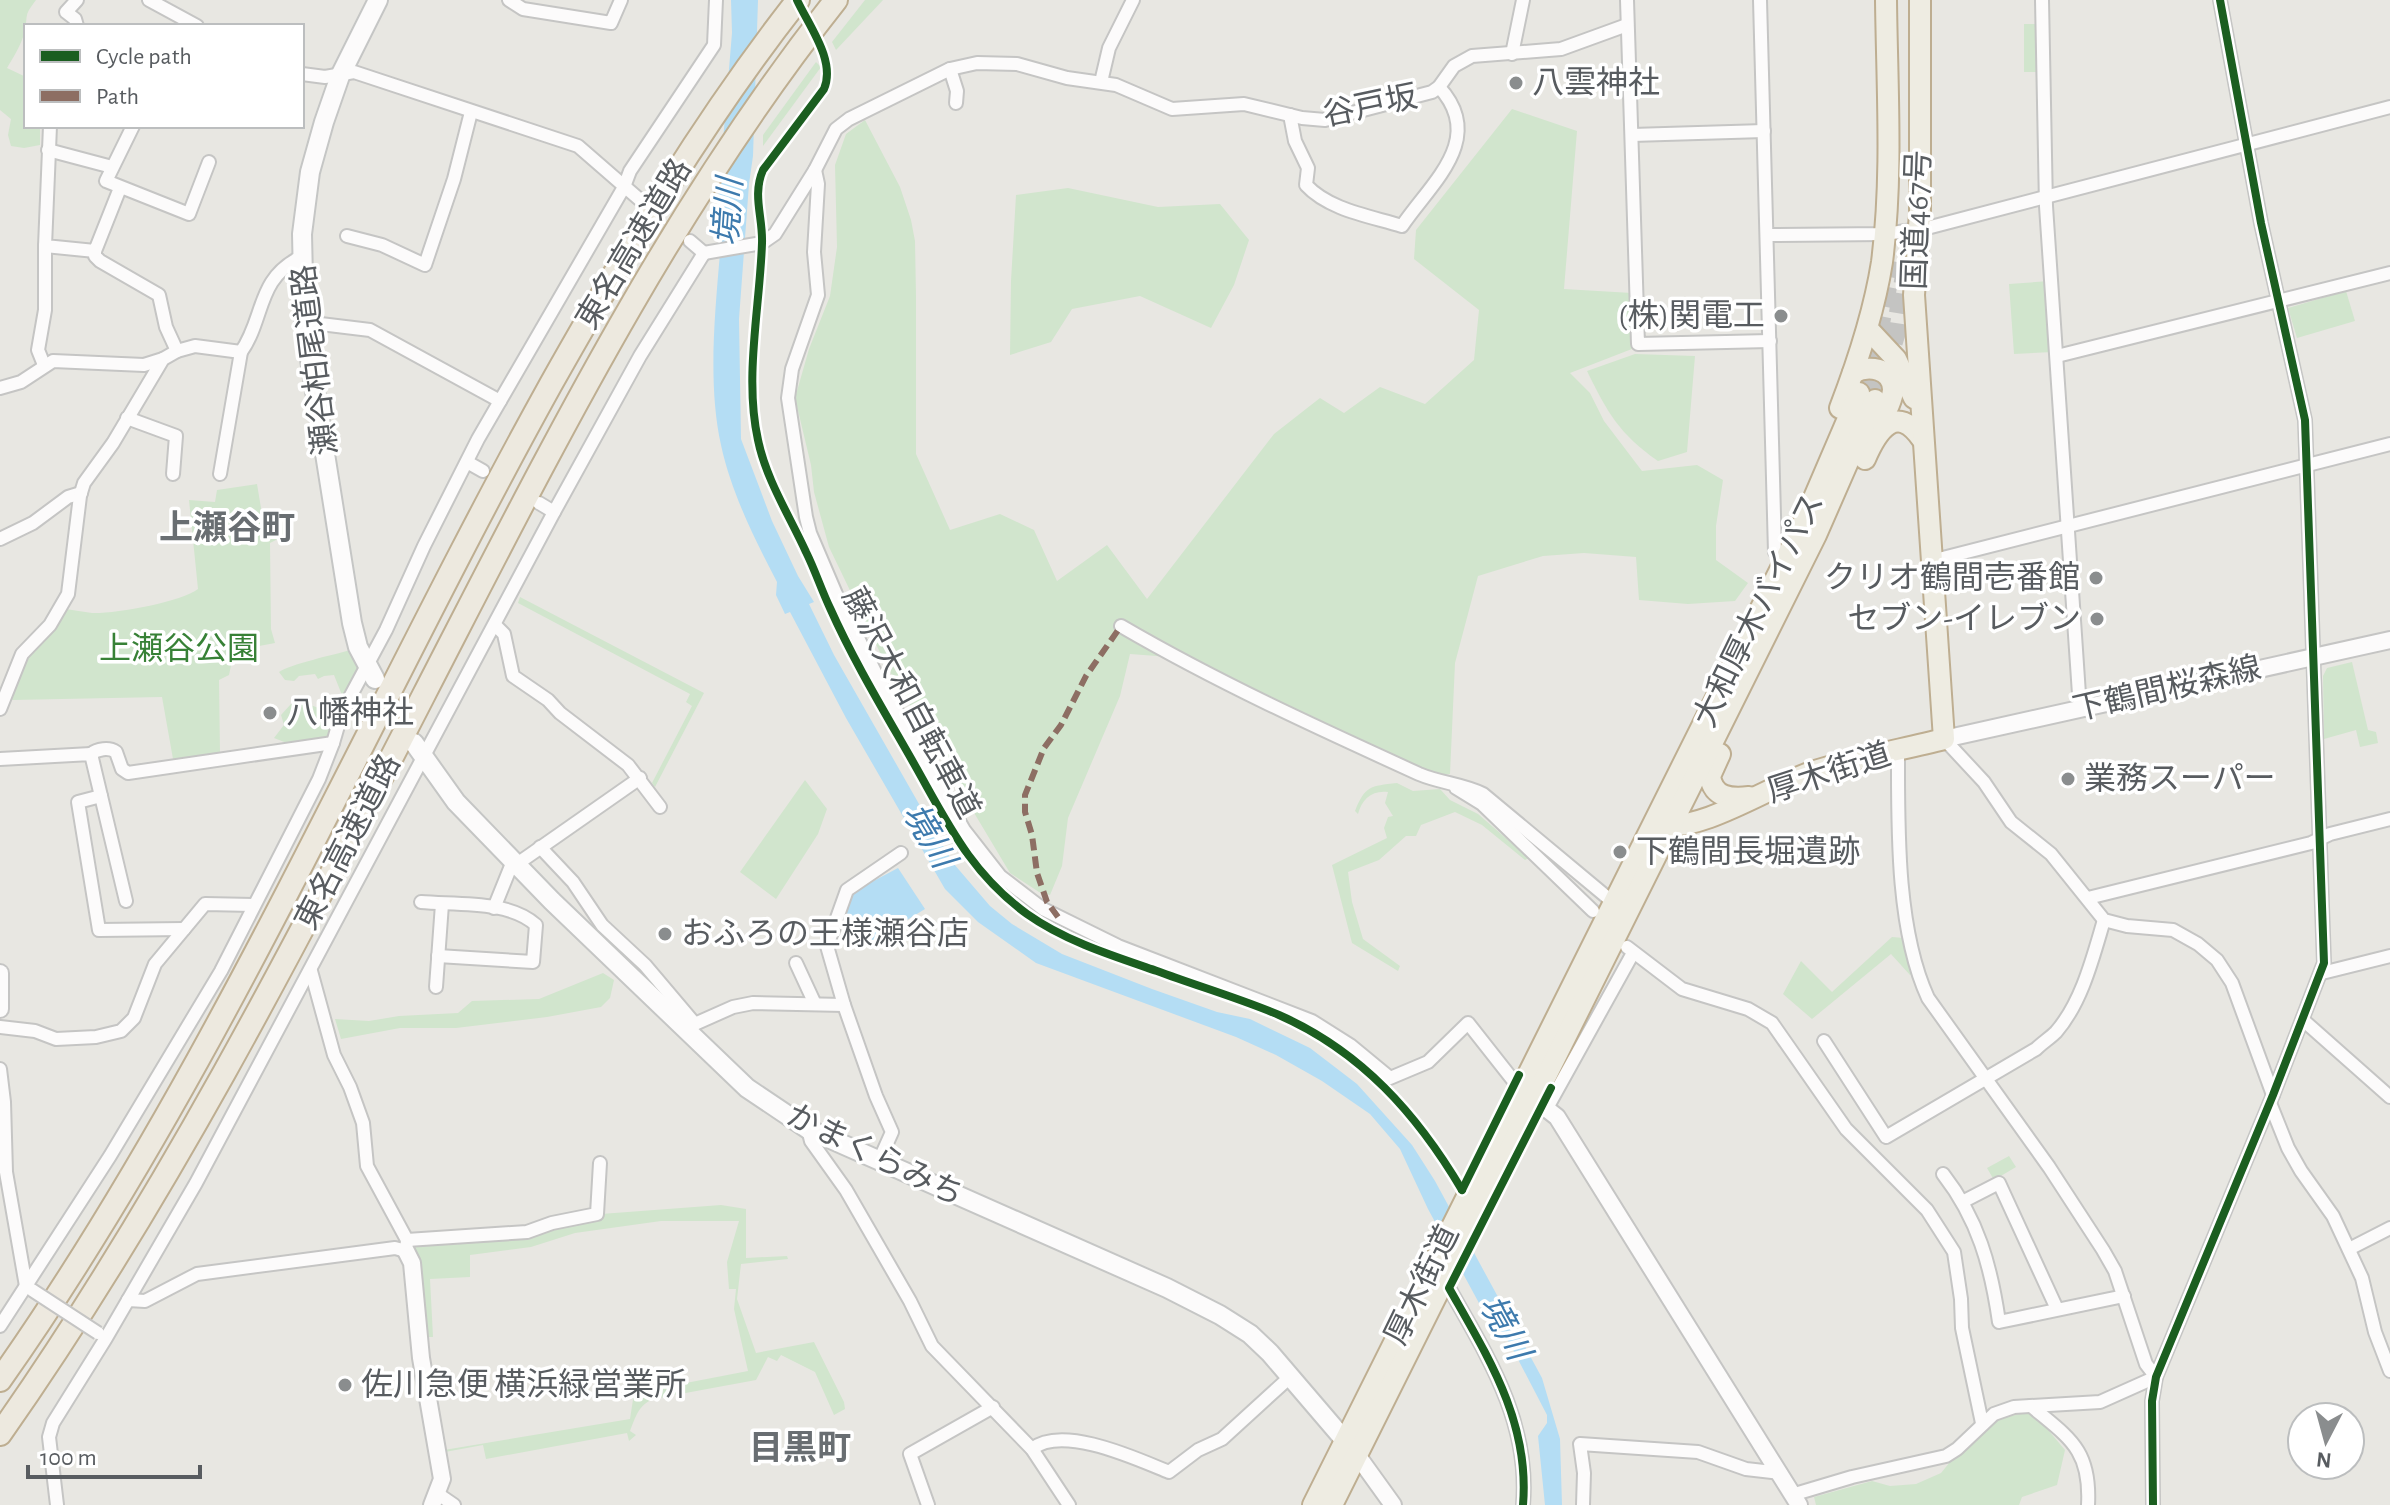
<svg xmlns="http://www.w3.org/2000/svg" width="2390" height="1505" viewBox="0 0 2390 1505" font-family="'Alegreya Sans','Noto Sans JP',sans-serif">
	<rect width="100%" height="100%" fill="#e8e7e2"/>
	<g fill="#d1e5cd">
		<path d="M0 0H36C24 16 28 13 25 30 22 44 14 56 7 68L26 77V126H40V145L24 148 11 146 8 135 11 119 0 110Z"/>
		<path d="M865 0H883L836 50 832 42Z"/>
		<rect x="2024" y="24" width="14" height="48"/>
		<path d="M816 62 821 67 763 146V135Z"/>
		<path d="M1512 109 1577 131 1564 289 1632 293 1637 347 1570 373 1590 393 1604 421 1642 471 1697 465 1723 480 1716 526V560L1748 583 1735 601 1688 604 1639 600 1636 557 1584 553 1543 556 1478 576 1455 663 1450 774 1428 777 1170 657 1130 654 1120 696 1068 818 1062 866 1050 895 1039 892 1010 873 887 667 829 547 814 492 811 465 795 398 809 349 830 296 837 247 835 165 846 134 865 120 900 187 911 220 915 241 916 296V454L950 530 1000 514 1034 530 1057 581 1107 545 1147 599 1274 434 1320 398 1344 413 1380 387 1425 404 1474 360 1479 310 1414 259 1416 230Z"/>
		<path d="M1068 188 1158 207 1220 204 1249 240 1234 285 1211 328 1140 296 1072 309 1051 342 1010 355 1011 281 1016 195Z"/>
		<path d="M2049 281 2053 352 2014 354 2009 284Z"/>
		<path d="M2346 291 2355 321 2297 338 2288 308Z"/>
		<path d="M1635 354 1695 356 1687 452 1658 461C1620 435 1607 412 1587 371Z"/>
		<path d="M257 484 263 520 281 519 284 536 270 543 271 629 275 643 234 651 229 675 219 680 220 753 173 759 162 697 12 700 24 666 34 649 46 638 66 609C74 610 83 612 92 613 114 614 182 602 198 589L189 500 215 502 217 490Z"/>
		<path d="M520 597 704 693 655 787 652 783 692 706 686 702 690 694 518 603Z"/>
		<path d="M351 650 360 664 363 680 342 695 334 675 324 676 318 679 315 674 299 676 294 681 285 680 279 672C288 665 336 654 351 650Z"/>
		<path d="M2352 662 2368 730 2376 732 2378 743 2360 747 2356 730 2324 739 2323 676 2327 668Z"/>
		<path d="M303 702 321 709 330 706 346 713 329 741 292 745 274 738 284 725 281 715 291 704Z"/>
		<path d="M805 780 827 809 818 834 776 899 740 872Z"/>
		<path d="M1397 783 1413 791 1440 789 1450 800 1478 814 1529 858 1525 860 1482 825 1455 812 1421 825 1416 836H1406L1379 860 1348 872 1352 902 1363 939 1400 966 1398 971 1352 943 1332 865 1387 838 1384 828 1388 817 1393 816 1385 803 1388 792C1372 790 1362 799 1358 814L1355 811C1365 786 1370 786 1397 783Z"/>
		<path d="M1892 937 1904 938 1914 972 1910 975 1891 954 1812 1019 1783 994 1801 961 1832 992Z"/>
		<path d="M603 973 614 980 610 998 601 1007 547 1017 456 1028H400L341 1039 335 1019 369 1021 399 1016 458 1013 472 1001 539 999Z"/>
		<path d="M2009 1156 2016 1167 1994 1180 1987 1168Z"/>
		<path d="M721 1205 746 1209V1258L787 1256 788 1259 741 1264 737 1299 756 1353 814 1342 844 1402 845 1409 834 1415 815 1372 781 1355 777 1361 768 1357 756 1380 653 1399C638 1406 636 1416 630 1431L636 1435 629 1441 627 1433 486 1459 483 1445 445 1452 444 1450 630 1419 634 1393 748 1371 734 1309 736 1289H729L727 1262 739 1221H661L575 1233 531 1247 470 1255V1277L430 1279 433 1337H423L419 1267 413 1244 601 1214Z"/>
		<path d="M2032 1411 2065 1450 2057 1485 2022 1497 2019 1505H1816L1814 1497 1872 1481 1890 1486 1916 1484 1941 1473 1982 1423Z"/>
	</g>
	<g fill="#b4ddf4">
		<path d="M731 0H758L753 156 749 184 739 319 741 439 772 521 798 576 814 602 809 604 834 655 939 839 954 864 990 906 1012 924 1062 954 1152 989 1217 1012 1250 1019 1310 1048 1357 1084 1412 1145 1435 1181 1542 1378 1560 1439 1562 1505H1545L1538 1436 1547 1423V1415L1509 1342 1486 1316 1428 1209 1400 1149 1370 1114 1322 1081 1276 1055 1236 1037 1036 963 978 922 945 889 846 718 790 612 785 614 776 595 777 582C755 540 731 492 721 445 706 378 717 296 722 228L717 213 732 33Z"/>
		<path d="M898 868 925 909 861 948 844 918 851 893Z"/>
	</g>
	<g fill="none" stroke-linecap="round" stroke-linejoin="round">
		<path stroke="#c4c4c2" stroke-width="18" stroke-dasharray="18 9" stroke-linecap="butt" d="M381 689 411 738"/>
		<g stroke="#c4c4c2" stroke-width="20" stroke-dasharray="20 10" stroke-linecap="butt">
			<path d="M1859 393 1879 328 1892 261"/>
			<path d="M1875 400 1896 332 1908 256"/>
		</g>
		<g stroke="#c5c5c4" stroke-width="16">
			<g id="minor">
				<path d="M77 0 66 12 75 19 77 26"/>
				<path d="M149 0 197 26"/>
				<path d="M509 0 523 9 611 23 621 0"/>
				<path d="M1627 0 1638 344 1770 341"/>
				<path d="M1760 0 1775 552"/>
				<path d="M2042 0 2046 206 2080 709"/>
				<path d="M1512 54 1523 0"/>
				<path d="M950 69 957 91 956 103"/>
				<path d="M302 74 325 77 354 72 578 146 639 199"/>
				<path d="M1101 82 1109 48 1133 0"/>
				<path d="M1290 115 1295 141 1308 168 1306 185C1329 210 1370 216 1402 226 1431 183 1487 139 1439 87"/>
				<path d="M50 126 45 246 95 251 120 188"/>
				<path d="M133 126 106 181 189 214 209 162"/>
				<path d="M1632 135 1764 131"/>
				<path d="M48 150 112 167"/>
				<path d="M815 170 818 184 814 252 818 295 792 369 788 398 806 517 810 533 836 594 875 672 964 830 1000 876 1043 909 1118 946 1312 1021 1350 1045 1390 1078 1428 1062 1468 1023 1520 1089"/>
				<path d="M1767 235 1885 234 1927 228 2390 107"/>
				<path d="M347 236 382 245 425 265 454 179 471 112"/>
				<path d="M690 241 704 253"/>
				<path d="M95 251V256L100 261 159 295 166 327 177 351"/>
				<path d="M704 253 762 243 775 234 815 170 836 129 849 119 950 69 977 63 1017 64 1067 78 1116 85 1172 109 1244 104 1302 118 1325 120 1432 92 1439 87 1454 66 1472 56 1561 49 1627 25"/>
				<path d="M304 322 370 330 500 401"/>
				<path d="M2057 356 2390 273"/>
				<path d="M44 365 38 350 45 310V246"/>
				<path d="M0 388 21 382 53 361 144 365 163 359"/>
				<path d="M127 418 176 436 173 474"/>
				<path d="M467 462 483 471"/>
				<path d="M220 474 241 352C265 318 256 279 301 257"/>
				<path d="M539 503 554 512"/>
				<path d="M0 539 33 523 68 497 81 493"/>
				<path d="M1931 561 2390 444"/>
				<path d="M495 625 504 634 513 676 548 700 560 713 628 765 660 807"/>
				<path d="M1121 626C1217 682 1318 728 1419 774 1440 783 1463 784 1483 794L1614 903"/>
				<path d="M0 709 22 654 50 625 68 594 80 496 84 483 113 443 163 359 177 351 195 346 241 352"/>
				<path d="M1944 739 1984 782 2011 822 2051 854 2104 920 2127 926 2173 930 2198 944 2217 960 2232 983 2273 1095"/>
				<path d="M91 754C97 749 109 747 116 752L122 769 128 773 333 743"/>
				<path d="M0 759 91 754 126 901"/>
				<path d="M1456 788 1482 804 1593 911"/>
				<path d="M101 796 78 802 99 930 184 929"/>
				<path d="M540 847 573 882 602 925 645 965 695 1024"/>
				<path d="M517 864 640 778"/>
				<path d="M2088 898 2311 843 2330 834 2390 819"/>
				<path d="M421 902C456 905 509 900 536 925L533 962 438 956"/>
				<path d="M494 908 513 861"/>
				<path d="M1627 947 1682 989 1748 1009 1772 1023 1846 1129 1927 1210 1954 1252 1961 1299 1962 1328 1982 1423"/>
				<path d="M796 963 815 1004"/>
				<path d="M2322 973 2390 956"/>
				<path d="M436 987 442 904"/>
				<path d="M2303 1020 2390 1097"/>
				<path d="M0 1027 35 1031 56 1039 96 1037 121 1031 134 1018 155 964 205 904 253 905"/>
				<path d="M688 1027 733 1007 753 1003 844 1005"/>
				<path d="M1824 1041 1886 1137 2036 1049C2042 1043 2050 1038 2056 1032 2082 1002 2093 957 2104 920"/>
				<path d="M0 1069 4 1102 6 1172 26 1286 29 1288"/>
				<path d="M2270 1103 2288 1148 2301 1171 2333 1216 2362 1278 2375 1332 2390 1371"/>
				<path d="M1547 1108 1633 953"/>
				<path d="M808 1129 811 1141 846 1190 910 1301 932 1346 1032 1449 1069 1505"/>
				<path d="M879 1161 892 1132 876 1096 844 1005 827 946 847 890 901 853"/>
				<path d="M1943 1174C1978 1219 1991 1266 1999 1322L2124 1296"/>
				<path d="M1964 1201 1999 1183 2057 1309"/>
				<path d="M407 1240 527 1232 552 1223 597 1214 600 1163"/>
				<path d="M2349 1249 2390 1228"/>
				<path d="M1449 1288C1488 1357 1530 1422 1523 1505"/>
				<path d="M128 1300 145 1301 197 1274 395 1248 406 1251 407 1240 367 1166 363 1123 350 1087 334 1055 311 971"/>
				<path d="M0 1326 110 1156 221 971 319 779 333 743 342 712 386 630 424 546 478 439 624 187 630 171 714 45 716 0"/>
				<path d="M2031 1406C2069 1438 2091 1449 2088 1505"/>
				<path d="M1032 1449C1062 1424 1137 1459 1169 1472L1198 1450 1222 1439 1290 1377"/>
				<path d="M438 1494 454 1505"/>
				<path d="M1795 1494 1852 1477 1946 1456 1957 1449 1994 1414 2014 1407 2100 1402 2156 1377 2146 1364 2115 1271 2103 1250 2049 1167 1928 998C1896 929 1898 826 1898 750"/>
				<path d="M57 1505 49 1437 53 1423 106 1338 196 1183 554 512 640 356 704 253"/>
				<path d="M928 1505 910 1454 993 1407"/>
				<path d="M1583 1505 1584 1473 1580 1444 1698 1452 1746 1469 1781 1473"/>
				<path d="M2153 1505 2152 1401 2156 1377 2273 1095 2324 963 2305 420 2261 223 2220 0"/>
			</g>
		</g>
		<g stroke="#c5c5c4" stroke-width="20">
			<g id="tertiary">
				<path d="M1944 739 2390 640"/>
				<path d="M0 973V1009"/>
				<path d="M1525 1092 1557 1117 1799 1505"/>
				<path d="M406 1251 412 1263 421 1358 442 1479 432 1505"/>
				<path d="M1357 1455 1393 1505"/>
			</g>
		</g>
		<g stroke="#c5c6c5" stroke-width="22">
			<g id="secondary">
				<path d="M375 679 358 647 352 623 304 322 302 234 310 172 324 122 340 76 378 0"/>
				<path d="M414 743 456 802 552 901 747 1088 808 1129 1167 1288 1220 1315 1250 1334 1270 1353 1353 1450"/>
			</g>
		</g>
		<g stroke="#beae91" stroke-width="24">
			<g id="trunk">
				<path d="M1868 329 1896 359 1914 398"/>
				<path d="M1853 373C1867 365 1892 367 1893 389 1893 400 1884 415 1879 425"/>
				<path d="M1840 408C1858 361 1874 313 1882 262 1893 176 1887 87 1886 0"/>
				<path d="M1865 459C1877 431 1896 402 1922 439"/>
				<path d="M1720 754 1710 776C1713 798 1731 799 1749 797"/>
				<path d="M1661 825C1702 832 1770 786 1812 772 1855 758 1900 750 1944 739L1914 295 1920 213V0"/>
				<path d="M1313 1505 1801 528 1859 393"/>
				<path d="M1332 1505 1816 535 1875 400"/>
			</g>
		</g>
		<g stroke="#beae91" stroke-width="26">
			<g id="motorway">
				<path d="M0 1380C219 1069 367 716 551 384 626 251 703 121 798 0"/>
				<path d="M0 1434C175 1185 311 914 450 644 565 421 679 198 836 0"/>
			</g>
		</g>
		<use href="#minor" stroke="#fcfbfb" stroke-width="12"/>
		<use href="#tertiary" stroke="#fcfbfb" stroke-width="16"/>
		<use href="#secondary" stroke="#fcfbfb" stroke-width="18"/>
		<use href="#trunk" stroke="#eeece2" stroke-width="20"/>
		<use href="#motorway" stroke="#ede9df" stroke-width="22"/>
		<g stroke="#c5c5c4" stroke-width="16" stroke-linecap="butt">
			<path id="minor-bridge" d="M32 1290 98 1333"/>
		</g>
		<use href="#minor-bridge" stroke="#fcfbfb" stroke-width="12"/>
		<path stroke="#8d6e63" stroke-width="6" stroke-dasharray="12 6" stroke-linecap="butt" d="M1058 917 1047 902 1037 873 1032 835 1025 812V795L1044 748 1061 725 1086 676 1121 626"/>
		<g stroke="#fff" stroke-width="13">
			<g id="cycleway">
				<path d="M797 0C809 26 836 61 824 89L763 170C752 195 763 217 762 243 760 306 744 378 758 440 766 479 789 515 806 552 815 570 821 589 830 608 855 664 887 716 917 769 949 826 972 874 1027 914 1065 941 1113 956 1157 971 1197 986 1239 998 1279 1015 1361 1051 1417 1114 1462 1190"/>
				<path d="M1462 1190 1519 1075"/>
				<path d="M1523 1505C1530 1422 1488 1357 1449 1288L1551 1088"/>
				<path d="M2153 1505 2152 1401 2156 1377 2273 1095 2324 963 2305 420 2261 223 2220 0"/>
			</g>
		</g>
		<use href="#cycleway" stroke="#1b5e20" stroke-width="8"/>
	</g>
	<g fill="#8a8d8e" stroke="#fff" stroke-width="3">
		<circle cx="1516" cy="83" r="8"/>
		<circle cx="1781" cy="316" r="8"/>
		<circle cx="2096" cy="578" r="8"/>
		<circle cx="2097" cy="619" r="8"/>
		<circle cx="270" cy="713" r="8"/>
		<circle cx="2068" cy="779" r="8"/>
		<circle cx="1620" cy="852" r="8"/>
		<circle cx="665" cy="934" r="8"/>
		<circle cx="345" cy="1385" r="8"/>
	</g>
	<g text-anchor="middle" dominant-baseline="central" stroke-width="7" stroke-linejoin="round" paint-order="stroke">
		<g font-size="32" fill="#585c60" stroke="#fff" text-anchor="start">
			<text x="1532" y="83">八雲神社</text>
			<text x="1765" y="316" text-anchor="end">(株)関電工</text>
			<text x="2080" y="578" text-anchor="end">クリオ鶴間壱番館</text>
			<text x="2081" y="619" text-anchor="end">セブン-イレブン</text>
			<text x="286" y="713">八幡神社</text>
			<text x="2084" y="779">業務スーパー</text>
			<text x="1636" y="852">下鶴間長堀遺跡</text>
			<text x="681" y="934">おふろの王様瀬谷店</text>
			<text x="361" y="1385">佐川急便 横浜緑営業所</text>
		</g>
		<g font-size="32" fill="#585c60" stroke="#fff">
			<text transform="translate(1370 106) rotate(-12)">谷戸坂</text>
			<text transform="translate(1917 220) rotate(-88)">国道467号</text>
			<text transform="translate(634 244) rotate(-59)">東名高速道路</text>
			<text transform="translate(315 360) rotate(-97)">瀬谷柏尾道路</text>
			<text transform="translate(1759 610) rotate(-64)">大和厚木バイパス</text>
			<text transform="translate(2167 689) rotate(-13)">下鶴間桜森線</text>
			<text transform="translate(911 703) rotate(62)">藤沢大和自転車道</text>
			<text transform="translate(1829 773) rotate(-18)">厚木街道</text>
			<text transform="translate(348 842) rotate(-63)">東名高速道路</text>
			<text transform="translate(875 1155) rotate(26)">かまくらみち</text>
			<text transform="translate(1422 1285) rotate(-64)">厚木街道</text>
		</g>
		<g font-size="32" fill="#378136" stroke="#fff">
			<text x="179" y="649">上瀬谷公園</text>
		</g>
		<g font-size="34" font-style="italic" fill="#3d7aad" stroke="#fff">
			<text transform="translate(729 212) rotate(-86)">境川</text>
			<text transform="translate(928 836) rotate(59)">境川</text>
			<text transform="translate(1504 1328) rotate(61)">境川</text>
		</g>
		<g font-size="34" font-weight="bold" fill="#696e72" stroke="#fff">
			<text x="227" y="529">上瀬谷町</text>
			<text x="800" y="1449">目黒町</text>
		</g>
	</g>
	<rect x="24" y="24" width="280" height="104" fill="#ffffff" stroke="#bcbebf" stroke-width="2"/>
	<rect x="40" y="50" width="40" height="12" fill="#1b5e20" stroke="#bcbebf" stroke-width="2"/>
	<text x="96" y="64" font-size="24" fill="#585c60">Cycle path</text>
	<rect x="40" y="90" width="40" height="12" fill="#8d6e63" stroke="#bcbebf" stroke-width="2"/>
	<text x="96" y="104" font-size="24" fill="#585c60">Path</text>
	<g transform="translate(2326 1441) rotate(186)"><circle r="38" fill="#ffffff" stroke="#bcbebf" stroke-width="2"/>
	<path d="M0-6L14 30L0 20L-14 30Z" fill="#8a8d8e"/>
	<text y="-12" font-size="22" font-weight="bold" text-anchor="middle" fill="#585c60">N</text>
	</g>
	<path d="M28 1465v12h172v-12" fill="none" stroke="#585c60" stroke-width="4"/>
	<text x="40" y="1465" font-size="24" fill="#585c60" stroke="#ffffff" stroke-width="6" paint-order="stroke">100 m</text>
</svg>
